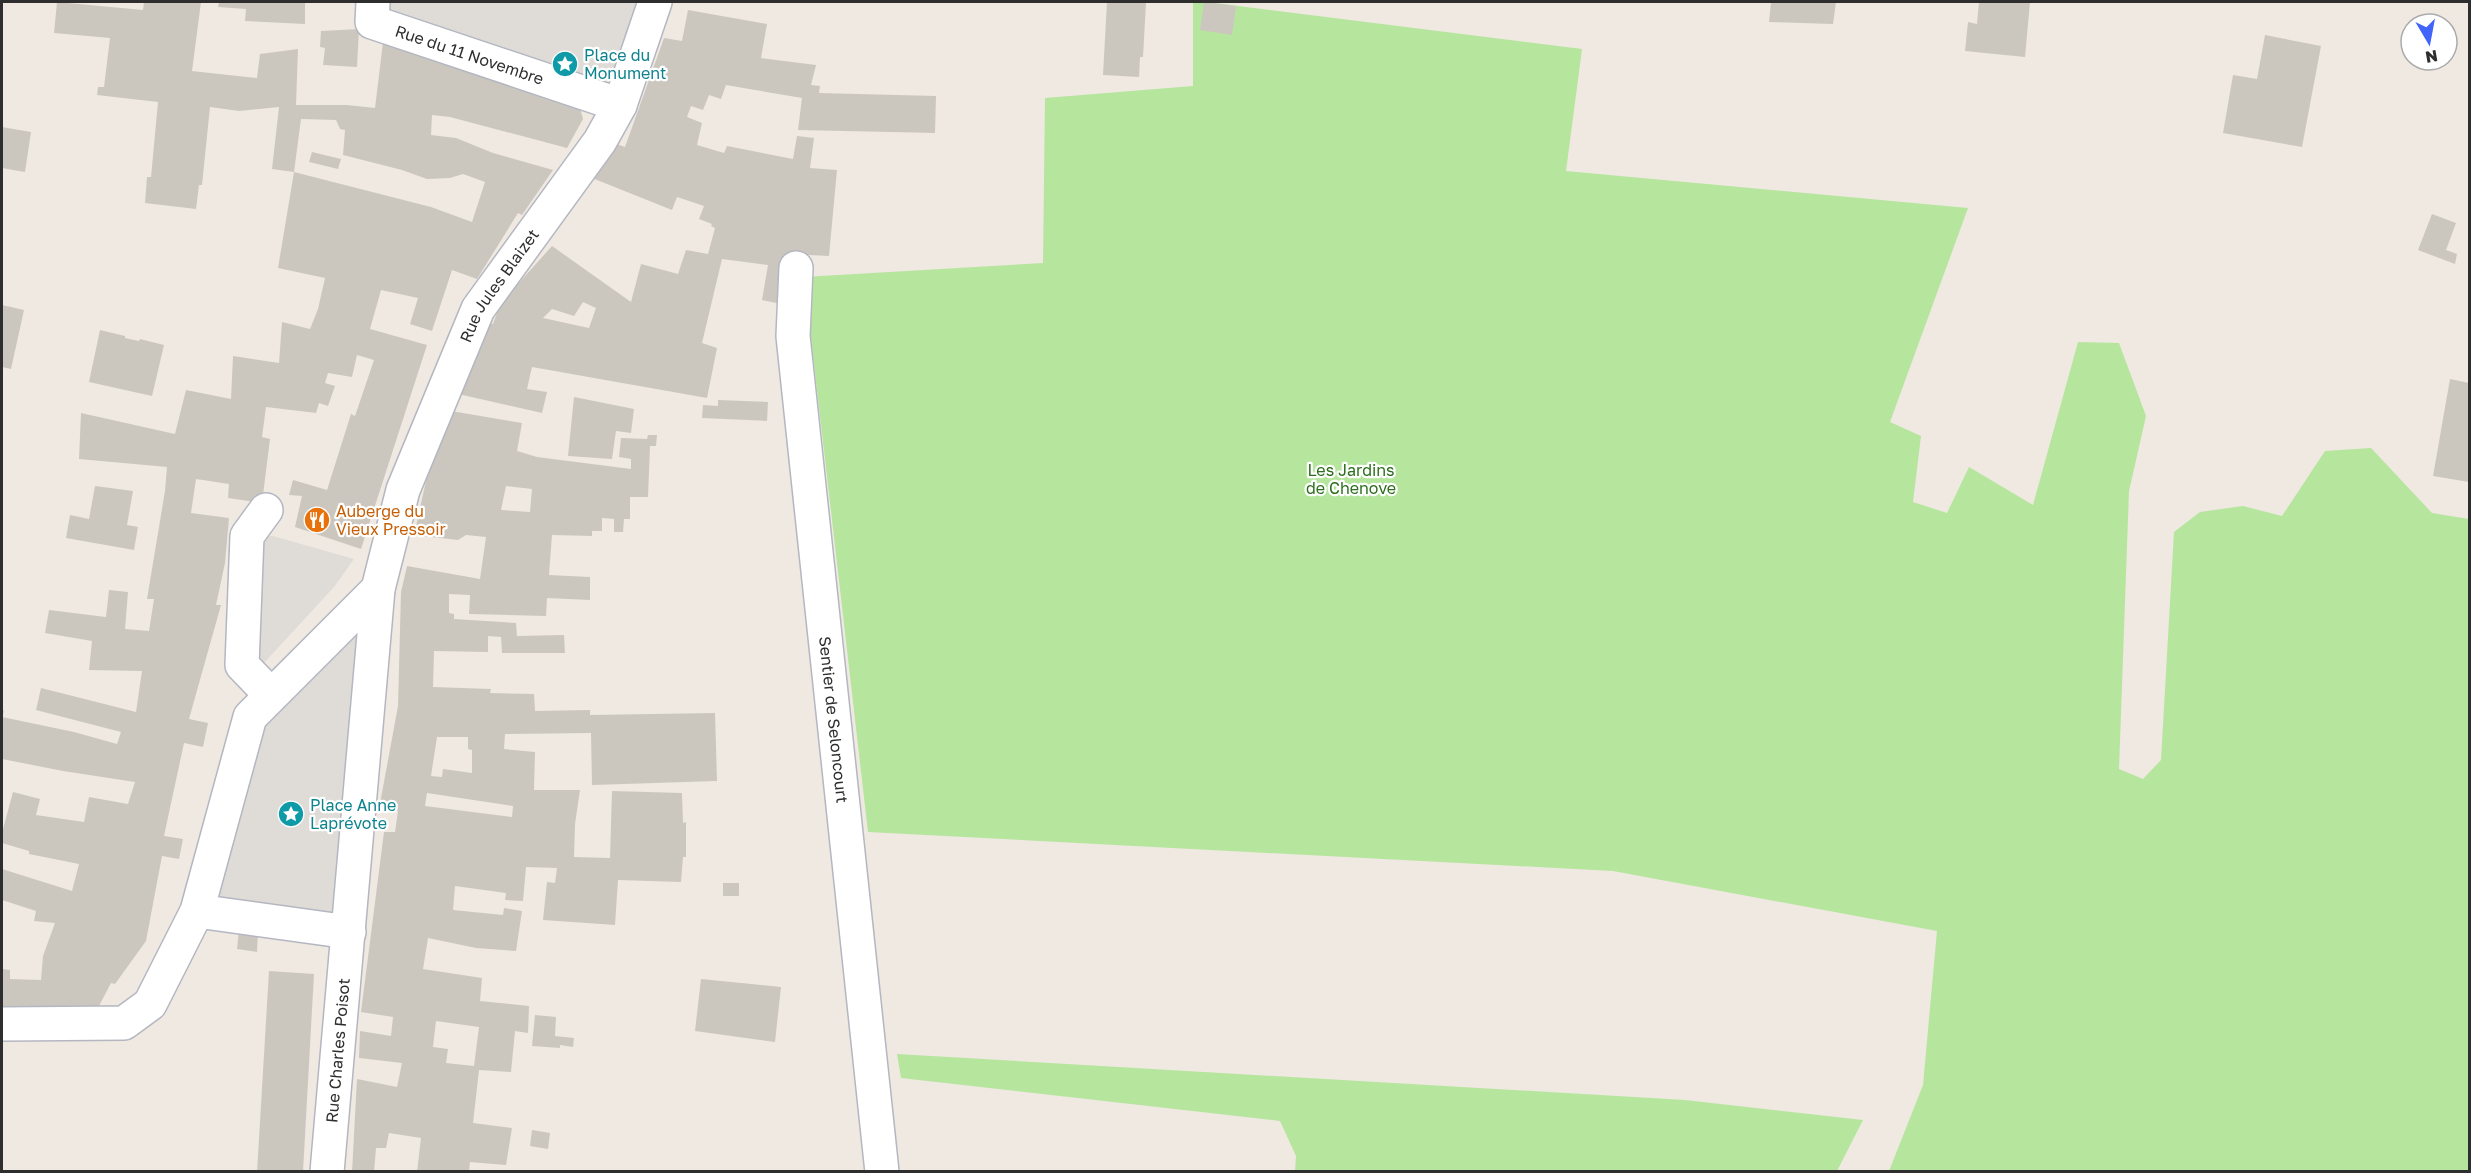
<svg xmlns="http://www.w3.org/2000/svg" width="2471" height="1173" viewBox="0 0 2471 1173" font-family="'Golos Text',sans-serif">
	<rect width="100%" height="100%" fill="#efe9e1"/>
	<g fill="#b6e59e">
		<path d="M1193 2H1207L1582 49 1566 171 1968 208 1890 422 1921 436 1913 502 1947 513 1969 467 2033 505 2078 342 2119 343 2146 416 2129 491 2119 769 2143 779 2161 760 2174 532 2200 512 2243 506 2282 516 2325 451 2371 448 2432 513 2469 519V1171H1889L1923 1085 1937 931 1613 871 868 832 804 277 1043 263 1045 98 1193 86Z"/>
		<path d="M897 1054 1685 1100 1863 1120 1837 1171H1295L1296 1156 1280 1121 901 1078Z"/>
	</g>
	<g fill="#dfdcd8">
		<path d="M373 2H655L620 105 372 22Z"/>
		<path d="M247 536H273L354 559 334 587 264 663 242 665Z"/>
		<path d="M378 589 349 932 197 911 250 717Z"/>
	</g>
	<g fill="#cbc7bf" fill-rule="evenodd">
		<path d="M57 2 143 10 144 2H201L192 71 257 78 260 54 298 49 296 105H347L375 108 384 34 580 108 583 119 567 148 450 117 432 115 431 135 456 138 493 153 553 170 522 215 518 213 477 279 452 270 432 331 410 324 418 298 381 290 370 329 427 345 361 549 295 527 302 496 289 495 293 480 327 490 351 414 355 416 374 360 357 355 352 377 328 373 325 383 335 386 328 406 319 403 316 413 266 407 262 437 270 439 262 503 228 498 229 484 196 479 191 513 229 518 225 563 216 605H221L189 719 208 723 203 747 184 743 164 836 183 839 179 859 162 856 146 941 115 984 111 983 99 1006 2 1008V969L10 970V979L41 980 43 956 55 923 34 921 36 911 2 900V869L72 891 79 864 29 854V851L2 843V833L13 792 40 799 36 815 84 822 89 797 128 804 135 782 63 771 2 759V710L4 711 2 717 74 732 117 744 121 732 36 710 41 688 136 712 142 671 89 670 92 641 45 633 49 610 106 617 109 590 128 592 125 629 149 631 154 599H147L165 491 167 467 79 459 81 413 175 434 186 390 231 399 233 356 279 363 282 322 310 329 318 309 325 278 278 268 294 172 431 207 472 222 485 182 463 174 450 178 427 179 402 170 343 155 345 130 340 129 336 120 301 119 294 172 272 169 279 107 239 111 210 107 202 185H199L196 209 145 203 147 177H151L158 102 97 95 98 87H104L110 38 54 33Z"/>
		<path d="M219 2H305V24L245 21 246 9 218 7Z"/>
		<path d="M1107 2 1146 3 1143 57H1140L1139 77 1103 75Z"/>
		<path d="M1204 2 1236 6 1232 35 1200 30Z"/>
		<path d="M1771 2H1836L1833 24 1769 22Z"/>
		<path d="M1979 2H2030L2025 57 1965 51 1968 22 1977 24Z"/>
		<path d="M688 10 767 24 761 58 816 65 811 85 820 86 819 93 936 96 935 133 798 130 802 98 726 85 721 99 709 95 703 110 691 106 687 117 702 123 697 145 724 153 727 146 793 159 797 136 814 138 810 168 837 170 829 256 790 254 786 305 762 300 768 265 722 259 702 343 717 348 707 398 532 367 527 389 547 392 542 413 458 394 484 321 493 324 500 304 552 246 631 302 641 264 678 274 686 250 708 254 715 228 711 226 712 224 699 219 704 206 677 197 672 210 592 178 614 143 625 147 664 38 682 41ZM583 302 596 308 589 328 543 318 552 309 574 316Z"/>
		<path d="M359 29 357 67 323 65 325 48 320 47 321 31Z"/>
		<path d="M2265 35 2321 46 2302 147 2223 133 2233 75 2257 79Z"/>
		<path d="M2 127 31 132 25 172 2 168Z"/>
		<path d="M312 152 341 159 338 169 309 162Z"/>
		<path d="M2432 214 2456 223 2446 250 2457 254 2455 264 2418 250Z"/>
		<path d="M2 305 24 310 11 369 2 367Z"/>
		<path d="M100 330 125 336V338L139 341 140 339 164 345 152 396 89 382Z"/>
		<path d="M2450 379 2469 383V482L2433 476Z"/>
		<path d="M574 397 634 409 631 433 616 431 612 459 568 456Z"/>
		<path d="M718 400 768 402 767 421 702 418 703 405 718 406Z"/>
		<path d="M451 411 522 423 517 451 537 457 631 469V459L619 457 621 438 647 439 648 435H657L656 446H650L648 497H630V519H624L623 532H614V519L602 518V531H592V536L552 535 549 575 590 577V600L547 598 546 616 469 614 470 595 449 594V613L454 614V619L516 623 517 636 564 635 565 653H502L501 637 488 636V652L434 651 433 687 491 689 490 693 534 694 535 711 590 710V715L715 713 717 781 592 785 591 733 505 734 504 749 535 752 534 790H580L575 824 574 857 610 858 612 791 682 793 683 823 686 822V857H683L681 882 618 880 615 925 543 920 547 882 555 883 557 868 526 867 523 901 505 900 506 893 455 886 453 910 503 915 504 908 522 911 516 951 476 948 428 938 423 969 482 978 480 1001 529 1006 528 1033 515 1031 511 1072 479 1070 473 1123 512 1128 506 1165 470 1162 469 1172H417L421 1138 389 1133 386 1148H376L374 1172H352L357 1079 397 1087 402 1063 359 1058 360 1031 391 1036 393 1017 361 1012 384 832H395L398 811 379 809 398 706 401 592 407 566 480 579 486 537 466 535 458 540 414 535 426 481ZM506 486 532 489 530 512 501 510ZM437 737H468V749L472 750V773L443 769 442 777 431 776ZM427 793 513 806 512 817 425 806ZM436 1021 479 1027 474 1066 446 1063 448 1049 433 1047Z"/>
		<path d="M95 486 133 491 127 525 138 527 134 550 66 538 70 515 89 519Z"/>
		<rect x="723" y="883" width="16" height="13"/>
		<path d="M239 930 258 931 257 952 237 949Z"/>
		<path d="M269 971 314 974 303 1172H257Z"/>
		<path d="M701 979 781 987 775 1042 695 1031Z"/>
		<path d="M535 1015 556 1017 555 1036 574 1038 573 1047 560 1045V1048L532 1046Z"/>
		<path d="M532 1130 550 1133 548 1149 530 1146Z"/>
	</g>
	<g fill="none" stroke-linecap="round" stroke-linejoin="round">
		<g stroke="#b4b7c1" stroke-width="36">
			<g id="minor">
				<path id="s1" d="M373 2 372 22 620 105"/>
				<path id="s2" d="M796 268 793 336 882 1172"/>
				<path d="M266 510 247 536 242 665 271 695"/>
				<path d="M197 911 349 932"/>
				<path d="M2 1024 124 1023 150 1004 197 911 250 717 378 589"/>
				<path id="s3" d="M327 1172 378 589 403 490 478 309 600 141 620 105 655 2"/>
			</g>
		</g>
		<use href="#minor" stroke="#fff" stroke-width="33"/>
	</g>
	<defs>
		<g id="sight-disc" transform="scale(1.35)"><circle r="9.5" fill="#0f9aa8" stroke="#fff"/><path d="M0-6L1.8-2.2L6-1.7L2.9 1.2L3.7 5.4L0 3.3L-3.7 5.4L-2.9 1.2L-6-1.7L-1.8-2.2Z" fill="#fff"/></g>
		<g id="restaurant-disc" transform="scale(1.35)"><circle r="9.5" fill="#e8710a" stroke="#fff"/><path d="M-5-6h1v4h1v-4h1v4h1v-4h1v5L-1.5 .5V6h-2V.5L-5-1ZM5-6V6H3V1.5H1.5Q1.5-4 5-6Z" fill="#fff"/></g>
	</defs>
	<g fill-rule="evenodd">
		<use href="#sight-disc" x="565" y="64"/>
		<use href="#restaurant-disc" x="317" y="520"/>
		<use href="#sight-disc" x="291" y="814"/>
	</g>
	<g text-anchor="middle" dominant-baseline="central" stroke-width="4.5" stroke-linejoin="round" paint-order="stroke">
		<g font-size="16" fill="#2e2e2e" stroke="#fff">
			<text stroke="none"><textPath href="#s1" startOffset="123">Rue du 11 Novembre</textPath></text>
			<text stroke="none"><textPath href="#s3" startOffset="914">Rue Jules Blaizet</textPath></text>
			<text stroke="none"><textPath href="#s2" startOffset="454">Sentier de Seloncourt</textPath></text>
			<text stroke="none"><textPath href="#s3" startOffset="122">Rue Charles Poisot</textPath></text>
		</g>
		<g font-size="16" fill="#0d838f" stroke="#fff" text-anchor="start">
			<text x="584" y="55">Place du<tspan x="584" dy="18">Monument</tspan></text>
			<text x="310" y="805">Place Anne<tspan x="310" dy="18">Laprévote</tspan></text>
		</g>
		<g font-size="16" fill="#2c6e1b" stroke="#fff">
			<text x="1351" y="470">Les Jardins<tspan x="1351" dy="18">de Chenove</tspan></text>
		</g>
		<g font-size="16" fill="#c56008" stroke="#fff" text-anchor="start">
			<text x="336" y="511">Auberge du<tspan x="336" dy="18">Vieux Pressoir</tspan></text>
		</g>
	</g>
	<rect width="2471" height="1173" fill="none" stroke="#2e2e2e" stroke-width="6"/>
	<g transform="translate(2429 42) rotate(170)"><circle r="28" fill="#ffffff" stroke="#ababab" stroke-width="1.5"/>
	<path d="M0-4.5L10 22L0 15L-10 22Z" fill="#4264fb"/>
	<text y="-9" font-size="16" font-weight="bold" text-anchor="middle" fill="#2e2e2e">N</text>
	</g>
</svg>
